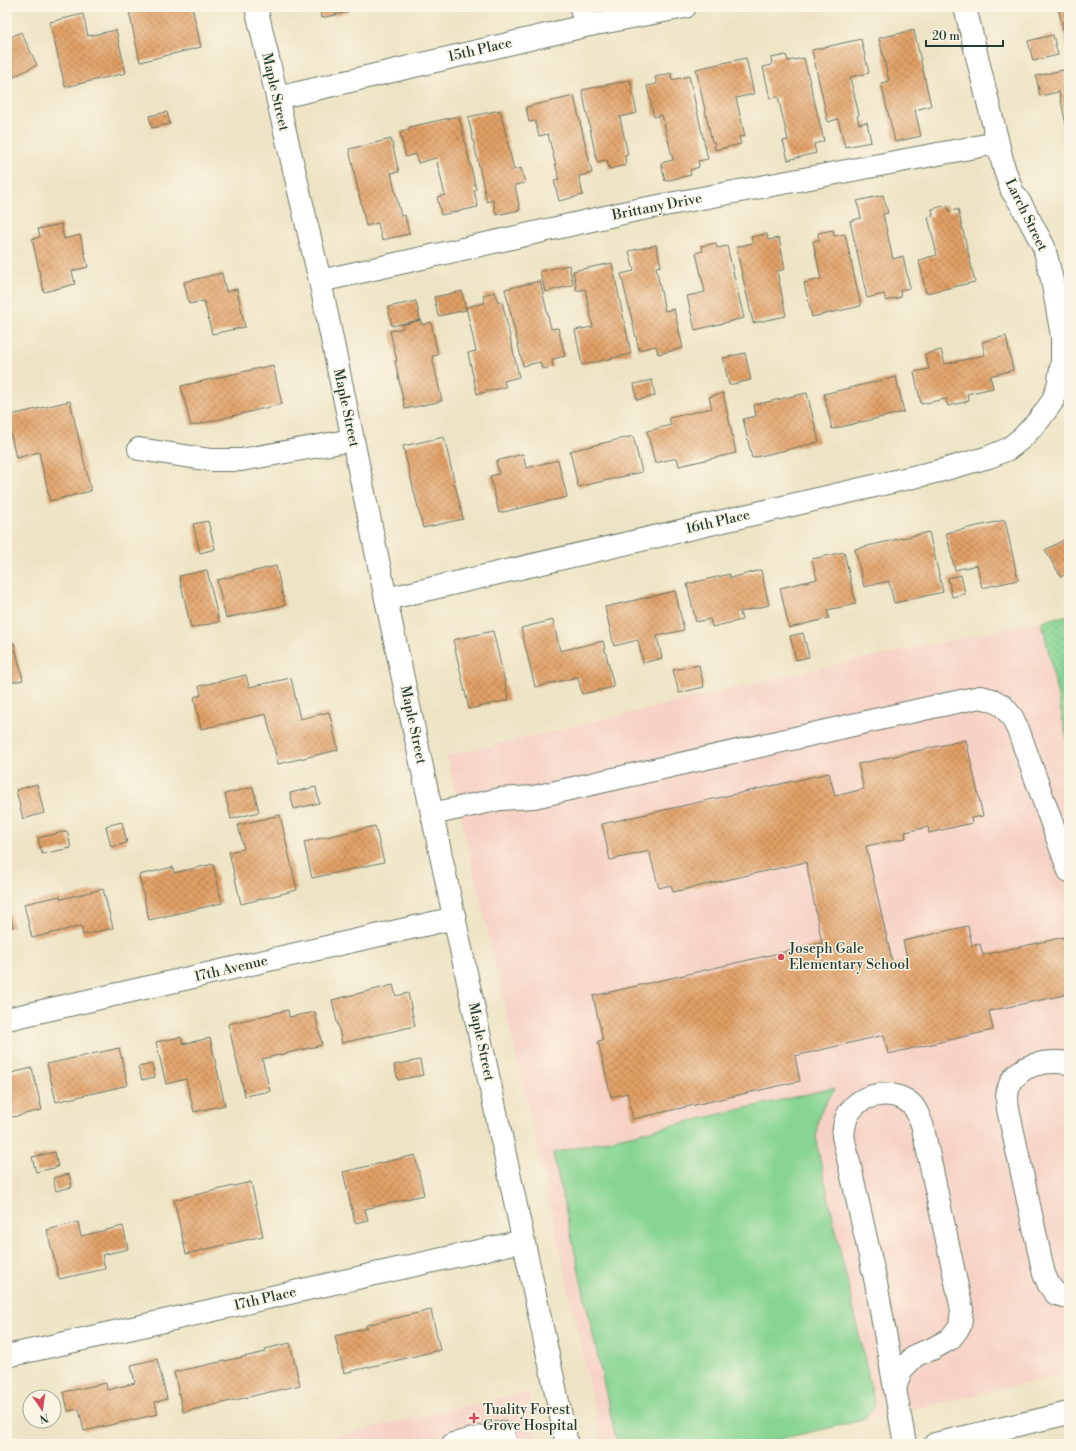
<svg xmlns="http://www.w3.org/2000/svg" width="1076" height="1451" viewBox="0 0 1076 1451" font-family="'Libre Bodoni',serif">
	<defs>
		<pattern id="park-dots" width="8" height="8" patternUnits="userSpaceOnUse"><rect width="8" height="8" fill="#88d593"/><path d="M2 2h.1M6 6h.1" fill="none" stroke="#6fae79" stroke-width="1.8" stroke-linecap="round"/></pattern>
		<pattern id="building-cross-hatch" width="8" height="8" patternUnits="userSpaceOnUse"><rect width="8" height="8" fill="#e2a066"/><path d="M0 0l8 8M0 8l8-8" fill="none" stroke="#b78455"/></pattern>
	</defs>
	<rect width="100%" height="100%" fill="#fcf5e5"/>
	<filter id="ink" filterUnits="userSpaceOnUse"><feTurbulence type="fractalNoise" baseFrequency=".025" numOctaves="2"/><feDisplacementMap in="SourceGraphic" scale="8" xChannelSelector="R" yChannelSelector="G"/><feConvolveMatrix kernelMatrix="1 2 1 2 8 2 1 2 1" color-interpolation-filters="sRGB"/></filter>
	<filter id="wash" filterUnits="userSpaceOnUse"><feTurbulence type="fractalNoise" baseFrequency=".012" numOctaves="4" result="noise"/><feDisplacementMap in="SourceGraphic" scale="16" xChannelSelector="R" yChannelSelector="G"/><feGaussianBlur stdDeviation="0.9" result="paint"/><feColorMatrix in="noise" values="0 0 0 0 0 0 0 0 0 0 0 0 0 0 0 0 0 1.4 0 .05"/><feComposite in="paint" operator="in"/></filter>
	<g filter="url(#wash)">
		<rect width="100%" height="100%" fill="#eee4c5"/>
		<g fill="#f6d1c5">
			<path d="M1042 621 1069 749V1374L758 1444H602L540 1158 447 756 839 664Z"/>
			<path d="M528 1392 540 1444H302Z"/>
		</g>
		<path fill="#88d593" stroke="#548964" d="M833 1088 834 1091C819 1109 815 1123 817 1146L875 1406 863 1420 758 1444H617L553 1153Z"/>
		<path fill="url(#park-dots)" stroke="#548964" d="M1069 615V749L1042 621Z"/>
		<g id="blocks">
			<g fill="url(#building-cross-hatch)">
				<path d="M128 7H192L201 47 140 62Z"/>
				<path d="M319 7H347L348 12 321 18Z"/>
				<path d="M1058 7H1069V45L1067 46Z"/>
				<path d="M83 14 88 36 116 30 126 73 65 87 50 22Z"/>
				<path d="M914 30 931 106 915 110 921 136 895 142 881 83 889 81 879 38Z"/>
				<path d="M21 32 37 65 7 80V39Z"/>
				<path d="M1053 35 1058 55 1033 61 1028 41Z"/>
				<path d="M861 39 869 73 850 77 859 115 857 116 859 124 867 122 871 142 845 147 838 119 828 122 812 50Z"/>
				<path d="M786 55 788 61 804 58 824 141 814 144 816 153 788 160 783 141 788 140 778 97 770 98 763 67 772 65 771 58Z"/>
				<path d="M746 58 754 94 736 98 745 136 739 137 741 144 715 150 714 142H712L696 69Z"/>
				<path d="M1063 70 1069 94 1068 134 1059 92 1040 96 1036 76Z"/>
				<path d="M671 73 672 80 689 76 708 159 698 161 699 167 690 170 691 175 665 181 661 163 673 160 662 115 654 117 647 86 657 84 655 77Z"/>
				<path d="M630 80 637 113 620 117 628 155 625 156 626 165 609 169 607 160 597 162 582 90Z"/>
				<path d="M574 96 592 173 579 176 583 195 559 201 554 180 559 179 548 134 539 136 535 121 529 122 526 107Z"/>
				<path d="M500 110 514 170 521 168 525 183 515 185 520 210 496 215 493 200 487 202 468 117Z"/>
				<path d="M167 112 170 124 152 128 149 116Z"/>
				<path d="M459 116 476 189 474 190 478 207 441 215 437 197 445 195 436 158 418 163 416 154 406 157 400 132 410 130 409 127Z"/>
				<path d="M391 139 399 172 391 173 401 216 405 215 409 234 382 240 378 223 366 226 349 149Z"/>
				<path d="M883 195 888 213 883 214 893 259 903 256 910 288 900 290 901 297 886 301 884 294 867 298 850 221 861 218 857 201Z"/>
				<path d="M947 205 949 212 958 209 975 282 926 293 919 260 937 255 928 217 933 216 932 209Z"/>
				<path d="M61 224 64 239 80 235 88 267 72 271 75 284 44 292 32 239 40 237 38 229Z"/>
				<path d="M833 230 834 236 845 234 861 306 812 317 804 283 821 279 813 241 819 240 818 233Z"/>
				<path d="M767 234 768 240 779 238 785 269 777 271 786 316 753 323 736 247 753 243 751 237Z"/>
				<path d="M716 243 717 248 727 246 744 318 695 330 687 296 705 292 696 253 703 251 701 246Z"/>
				<path d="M656 245 661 266 656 267 665 311 674 309 683 348 658 354 656 346 639 350 621 274 634 271 629 251Z"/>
				<path d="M612 263 631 354 582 365 575 330 593 327 585 289 577 291 573 271Z"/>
				<path d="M569 265 573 285 545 292 540 271Z"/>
				<path d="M222 273 226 292 237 289 245 327 212 334 204 301 189 304 184 282Z"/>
				<path d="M540 281 551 329 558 328 565 356 552 359 553 367 542 369 540 362 523 366 505 289Z"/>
				<path d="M462 291 466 310 438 316 434 297Z"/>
				<path d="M495 292 498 302 502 301 519 377 504 381 506 387 477 394 468 353 476 351 466 307 485 303 483 295Z"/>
				<path d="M416 301 420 320 392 326 388 307Z"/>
				<path d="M421 320 422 325 431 322 438 355 432 356 442 401 405 409 395 361H397L390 331 403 328 402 325Z"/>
				<path d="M1006 336 1013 370 990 376 993 388 967 394 969 401 948 406 946 399 921 404 914 372 929 369 925 354 941 350 945 364 985 355 982 342Z"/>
				<path d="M745 353 751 380 729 385 723 358Z"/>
				<path d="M273 365 282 404 191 426 181 386Z"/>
				<path d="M896 377 904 412 832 429 824 394Z"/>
				<path d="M652 380 655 396 637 400 634 384Z"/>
				<path d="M723 393 736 453 679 466 677 458 655 463 647 431 671 425 669 418 712 408 709 397Z"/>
				<path d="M807 393 819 442 752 458 743 419 756 416 754 405Z"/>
				<path d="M70 401 91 491 50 501 39 452 16 458 7 416Z"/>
				<path d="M633 436 642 472 578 487 570 451Z"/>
				<path d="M444 437 463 519 423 528 403 446Z"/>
				<path d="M523 454 526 468 558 460 567 497 499 513 490 476 499 474 496 461Z"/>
				<path d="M1005 520 1018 580 982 588 977 565 955 570 946 533Z"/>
				<path d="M208 521 215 549 200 553 193 524Z"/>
				<path d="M929 532 943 592 894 603 889 581 864 587 855 549Z"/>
				<path d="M1069 537V572L1061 577 1045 550Z"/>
				<path d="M844 552 856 604 827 610 829 618 789 628 780 588 817 579 812 559Z"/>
				<path d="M276 566 285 605 226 618 217 580Z"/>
				<path d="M207 570 219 622 191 628 179 576Z"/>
				<path d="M761 570 769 605 740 612 742 620 712 627 710 619 696 622 687 584 730 574V578Z"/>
				<path d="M961 575 965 594 952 597 948 578Z"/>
				<path d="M675 591 684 630 657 636 662 658 643 663 638 640 614 646 605 607Z"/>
				<path d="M553 620 560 651 603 641 614 687 582 694 578 677 535 687 521 628Z"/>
				<path d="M493 631 509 700 469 709 453 640Z"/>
				<path d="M803 633 809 657 796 660 790 636Z"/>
				<path d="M14 643 23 680 7 683V644Z"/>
				<path d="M699 665 704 687 679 693 673 670Z"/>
				<path d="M246 675 249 687 291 678 300 719 329 712 338 750 278 764 266 714 201 729 194 697 201 695 199 686Z"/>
				<path d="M966 740 983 816 971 818 972 823 929 833 928 827 905 832 906 838 866 846 893 965 908 961 903 941 968 926 972 946 980 944 983 955 1069 936V994L989 1011 993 1030 888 1054 884 1035 795 1056 800 1081 633 1119 627 1093 611 1097 598 1041 603 1040 593 996 822 943 806 862 673 892 671 885 659 888 649 851 610 860 602 824 829 773 835 796 864 789 858 764Z"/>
				<path d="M37 784 44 813 23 819 16 790Z"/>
				<path d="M253 787 259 812 231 819 225 794Z"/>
				<path d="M316 787 319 803 294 809 290 793Z"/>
				<path d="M280 815 297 890 241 904 229 852 244 849 238 825Z"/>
				<path d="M122 822 127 843 111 847 106 826Z"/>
				<path d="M375 826 384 862 312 878 304 842Z"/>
				<path d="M67 831 71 848 42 854 38 838Z"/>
				<path d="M213 864 222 903 149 920 139 875 173 867 174 873Z"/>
				<path d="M103 889 113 928 83 935 81 926 32 938 24 904 60 896 61 899Z"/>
				<path d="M7 902 13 927 7 928Z"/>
				<path d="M393 985 396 996 408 993 415 1026 342 1043 332 1000Z"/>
				<path d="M288 1010 289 1017 315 1012 322 1045 262 1059 270 1091 245 1096 228 1024Z"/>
				<path d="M181 1037 183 1044 210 1038 225 1105 194 1112 186 1079 166 1084 156 1042Z"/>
				<path d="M119 1048 128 1085 56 1102 47 1064Z"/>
				<path d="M420 1060 423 1075 398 1080 394 1065Z"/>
				<path d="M152 1064 155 1077 142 1080 138 1067Z"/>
				<path d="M32 1068 42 1110 8 1118 7 1074Z"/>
				<path d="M55 1152 58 1167 36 1172 32 1157Z"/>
				<path d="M415 1155 424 1195 365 1209 368 1220 355 1223 343 1172Z"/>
				<path d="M69 1174 72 1187 56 1191 53 1178Z"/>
				<path d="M251 1182 263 1236 186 1254 174 1200Z"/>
				<path d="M78 1222 81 1236 123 1226 128 1249 102 1255 105 1269 59 1279 47 1230Z"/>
				<path d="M431 1310 440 1350 344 1373 335 1336 367 1328 366 1325Z"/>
				<path d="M290 1343 300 1385 183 1412 174 1372 266 1352 265 1349Z"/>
				<path d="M157 1359 167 1399 155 1402 158 1414 84 1431 79 1409 68 1411 64 1392 106 1383 107 1390 135 1383 131 1365Z"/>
			</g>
		</g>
	</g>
	<g filter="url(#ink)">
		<use href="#blocks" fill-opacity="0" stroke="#677767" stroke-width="1"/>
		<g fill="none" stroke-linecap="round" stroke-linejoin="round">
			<g stroke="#677767" stroke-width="24">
				<g id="minor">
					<path d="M256 7 320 281 386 599 567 1444"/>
					<path d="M581 7 585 26"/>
					<path d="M277 98 585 26 685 7"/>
					<path d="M320 281 632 211 997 143"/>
					<path d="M139 449 211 460H241L352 440"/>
					<path d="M386 599 939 471 989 457 1008 449 1022 438 1039 420 1052 402 1058 386 1062 362V336L1052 280 1044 247 1021 204 1012 191 1004 168 965 7"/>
					<path d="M432 814 500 799 534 797 928 708 980 697 992 700 1003 706 1012 717 1019 732 1069 871"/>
					<path d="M7 1019 455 918"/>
					<path d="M1069 1063C1048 1060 1017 1063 1009 1087 1006 1094 1007 1102 1008 1109L1044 1274 1049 1285 1056 1294 1069 1297"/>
					<path d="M7 1356 523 1241"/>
					<path d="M895 1389 901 1370 916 1355 932 1349 950 1339 960 1326 962 1310 922 1124C919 1118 917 1110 912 1105 896 1089 864 1092 851 1110 845 1117 844 1127 843 1136L876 1283 905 1444"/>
					<path d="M453 1444 503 1432 506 1444"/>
					<path d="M935 1444 1069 1413"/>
				</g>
			</g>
			<use href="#minor" stroke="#fff" stroke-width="22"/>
		</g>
	</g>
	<g fill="#d1495b" stroke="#fcf5e5" stroke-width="1.5">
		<circle cx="781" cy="957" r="4"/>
		<path d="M472 1412h4v4h4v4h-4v4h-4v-4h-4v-4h4z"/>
	</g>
	<g text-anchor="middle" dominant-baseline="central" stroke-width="3" stroke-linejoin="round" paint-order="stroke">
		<g font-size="14" fill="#1f3d34" stroke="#fcf5e5">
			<text transform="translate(480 50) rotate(-13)">15th Place</text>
			<text transform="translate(275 92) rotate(77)">Maple Street</text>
			<text transform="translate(657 207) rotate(-11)">Brittany Drive</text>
			<text transform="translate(1026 215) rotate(64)">Larch Street</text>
			<text transform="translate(346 408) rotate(78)">Maple Street</text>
			<text transform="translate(718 522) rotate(-13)">16th Place</text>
			<text transform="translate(413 725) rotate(78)">Maple Street</text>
			<text transform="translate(231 969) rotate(-13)">17th Avenue</text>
			<text transform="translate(481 1042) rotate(78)">Maple Street</text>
			<text transform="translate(265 1299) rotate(-13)">17th Place</text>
		</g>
		<g font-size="14" fill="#1f3d34" stroke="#fcf5e5" text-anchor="start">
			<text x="789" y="949">Joseph Gale<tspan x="789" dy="16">Elementary School</tspan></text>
			<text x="483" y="1410">Tuality Forest<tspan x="483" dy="16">Grove Hospital</tspan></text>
		</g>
	</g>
	<rect width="1076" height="1451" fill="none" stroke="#fcf5e5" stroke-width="24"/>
	<g transform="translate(42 1409) rotate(167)"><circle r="19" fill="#fcf5e5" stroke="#a4ab9e"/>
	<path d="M0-3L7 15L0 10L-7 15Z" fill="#d1495b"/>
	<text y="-6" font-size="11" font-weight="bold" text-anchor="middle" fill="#1f3d34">N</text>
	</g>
	<path d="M926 40v6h77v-6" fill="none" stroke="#1f3d34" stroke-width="2"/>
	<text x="932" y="40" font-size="12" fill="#1f3d34" stroke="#fcf5e5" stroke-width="3" paint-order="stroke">20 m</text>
</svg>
